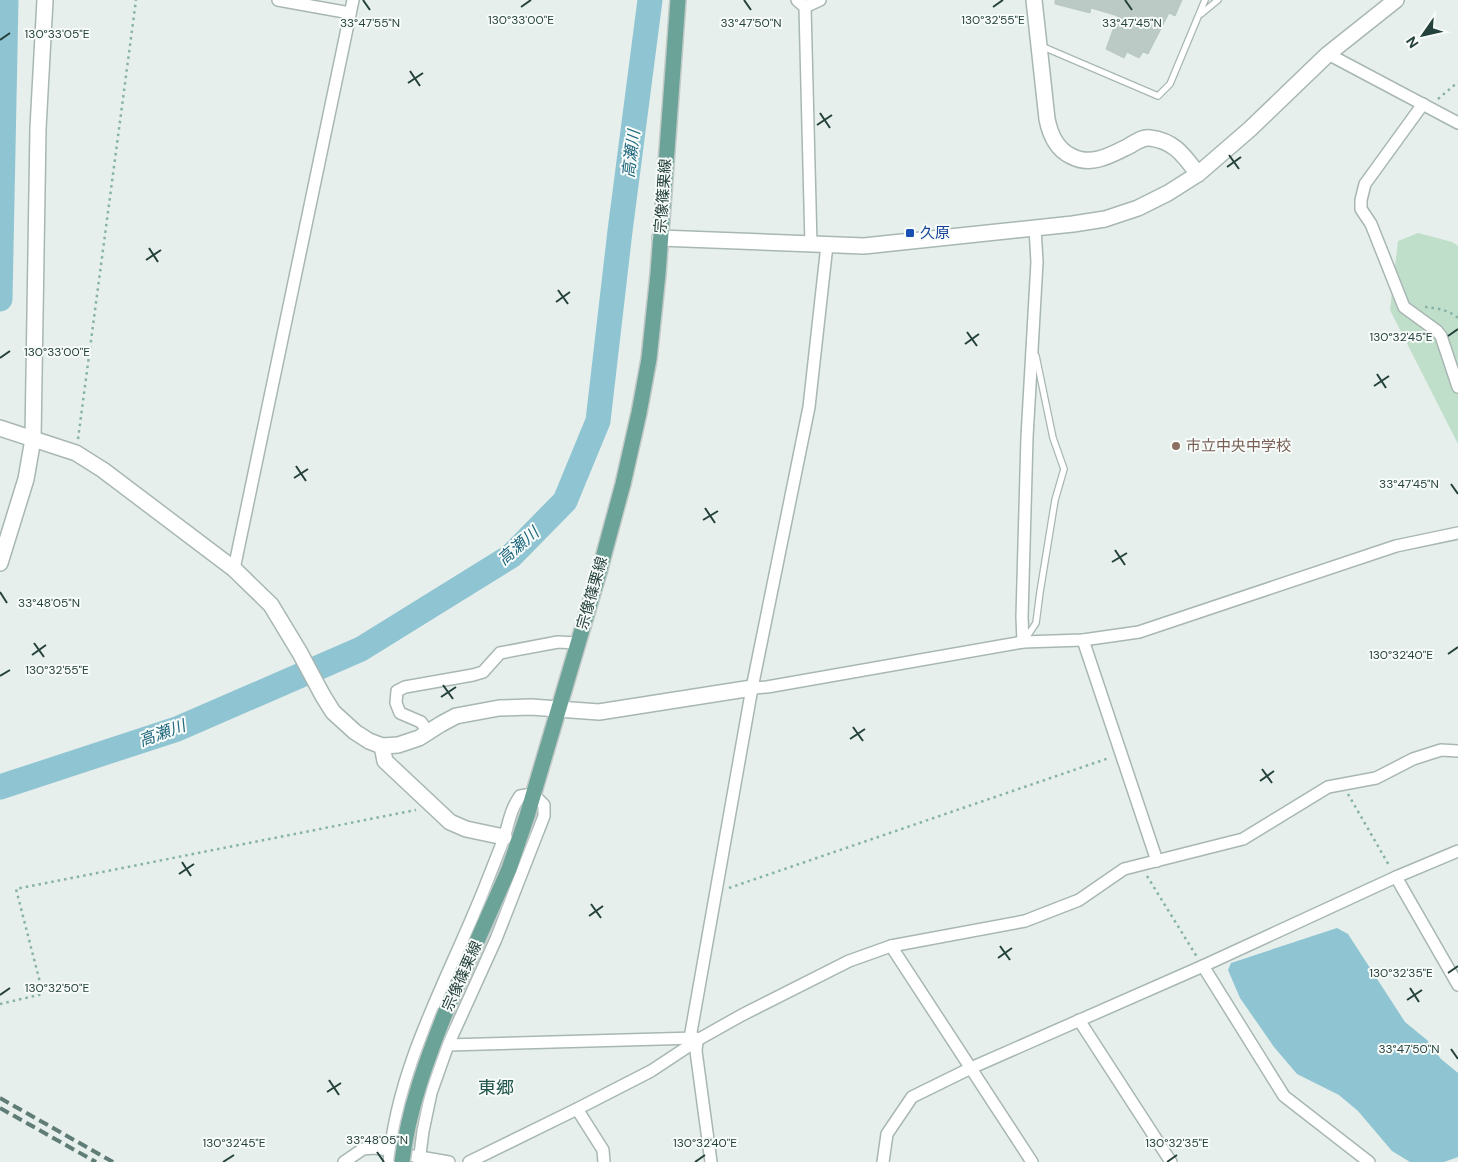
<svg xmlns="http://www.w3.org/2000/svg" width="1458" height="1162" viewBox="0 0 1458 1162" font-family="'DM Sans','Noto Sans JP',sans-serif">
	<rect width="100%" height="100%" fill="#e6efeb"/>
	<path fill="#c0dfca" d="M1418 233 1452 242 1458 246V444L1390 310 1398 241Z"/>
	<path fill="#8fc4d2" d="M1337 928 1348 934 1405 1022 1427 1040 1441 1059 1458 1073V1157L1444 1162H1410L1392 1151 1358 1111 1339 1095 1297 1074 1274 1047 1240 998 1228 970 1231 963Z"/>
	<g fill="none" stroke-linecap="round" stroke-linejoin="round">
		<g stroke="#8fc4d2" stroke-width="25">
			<path d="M0 299 6 0"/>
			<path d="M0 787 177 729 361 649 511 556 565 501 598 421 620 231 650 0"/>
		</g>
	</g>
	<path fill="#bbcac5" stroke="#b8c8c3" d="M1055 0H1182L1175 16 1169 13 1148 54 1143 52 1139 58 1127 52 1124 58 1106 49 1118 16 1091 8 1090 13 1055 4Z"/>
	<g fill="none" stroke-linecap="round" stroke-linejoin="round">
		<g stroke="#a8b7b3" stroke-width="8">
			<g id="service">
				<path d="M1201 14 1218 0"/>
				<path d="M1041 46 1158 96 1170 84 1205 0"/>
				<path d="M1024 641 1036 623 1040 592 1055 500 1064 469 1053 438 1036 356"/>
			</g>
		</g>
		<g stroke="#a8b7b3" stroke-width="14">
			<g id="minor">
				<path d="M278 0 350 13"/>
				<path d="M797 0 805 7 811 245"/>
				<path d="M805 7 820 0"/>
				<path d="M1328 54 1458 123"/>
				<path d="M1423 104 1365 184 1361 200V209L1371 224 1404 307 1437 331 1441 336 1458 387"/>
				<path d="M234 569 353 0"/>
				<path d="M1083 640 1157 861"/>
				<path d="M1023 642 1022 617 1027 437 1037 262 1035 228"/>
				<path d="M752 688 767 687 1023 642 1083 640 1139 632 1396 546 1458 533"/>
				<path d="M428 732 421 722 400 713 396 703 397 691 405 687 473 675 483 672 500 653 558 642 578 643"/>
				<path d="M1396 877 1458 985"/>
				<path d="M891 946 1032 1162"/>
				<path d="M1203 966 1284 1096 1369 1162"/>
				<path d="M1079 1020 1171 1162"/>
				<path d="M690 1038 752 688 809 407 827 245"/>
				<path d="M697 1041 696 1051 711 1162"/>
				<path d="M448 1045 696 1038"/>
				<path d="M577 1109 603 1150 604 1162"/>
				<path d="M414 1156 449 1162"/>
				<path d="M344 1162 363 1149 374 1148 396 1151"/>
				<path d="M389 1162C398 1062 450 976 486 884 492 869 498 854 504 838 509 823 510 810 520 796L533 794 544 805V816L496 939 448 1045 431 1093 423 1131 419 1162"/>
				<path d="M469 1162 577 1109 651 1071 701 1038 742 1015 849 961 891 946 1025 921 1079 900 1124 869 1243 839 1328 787 1376 778 1413 759 1441 750 1458 751"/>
				<path d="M883 1162 887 1134 912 1097 971 1068 1203 966 1396 877 1458 851"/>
			</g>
		</g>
		<g stroke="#a8b7b3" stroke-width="18">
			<g id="tertiary">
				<path d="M1034 0 1047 119C1050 134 1056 149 1071 156 1091 167 1111 155 1129 146 1136 142 1142 137 1150 138 1175 141 1184 156 1198 174"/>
				<path d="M660 238 864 246 1073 224 1105 219 1138 208 1168 193 1198 174 1250 129 1328 54 1396 0"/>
				<path d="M0 428 76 453 103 470 234 569 271 605 300 653 323 696 333 712 355 732 369 741 382 746 398 745 419 738 441 724 456 716 499 708 531 707 599 712 752 688"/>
				<path d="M0 563 26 479 33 439 38 128 45 0"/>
				<path d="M382 746 385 761 450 822 466 829 504 837"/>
			</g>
		</g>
		<g stroke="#c2cac8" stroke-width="18">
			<path id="primary" d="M446 1011 509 869 527 816 600 569 623 484 639 413 649 359 658 274 678 0"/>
		</g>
		<g stroke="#87b2a7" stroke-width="2.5" stroke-dasharray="2.5 4" stroke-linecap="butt">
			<path d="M1438 99 1458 82"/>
			<path d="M1425 307C1437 308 1449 310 1458 318"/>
			<path d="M78 439 136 0"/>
			<path d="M1348 794 1390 867"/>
			<path d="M1147 876 1197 957"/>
			<path d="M729 888 1109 758"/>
			<path d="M0 1004 43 994 16 889 416 810"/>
		</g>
		<use href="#service" stroke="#fff" stroke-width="5.5"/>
		<use href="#minor" stroke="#fff" stroke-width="11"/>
		<use href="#tertiary" stroke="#fff" stroke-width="15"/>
		<use href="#primary" stroke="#6ba399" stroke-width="15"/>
		<g stroke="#607c76" stroke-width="4" stroke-dasharray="10 5" stroke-linecap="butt">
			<path d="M0 1098 113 1162"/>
			<path d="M0 1108 96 1162"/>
		</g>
		<g stroke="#c2cac8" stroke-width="18" stroke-linecap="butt">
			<path id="primary-bridge" d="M402 1162C408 1110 427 1059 446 1011"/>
		</g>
		<use href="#primary-bridge" stroke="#6ba399" stroke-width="15"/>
	</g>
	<path fill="none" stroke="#25413b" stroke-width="2" d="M363 0 370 10M744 0 751 10M1125 0 1132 10M521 7 531 0M993 7 1003 0M0 40 10 33M410 71 420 86M408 83 423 73M820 113 830 128M817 125 832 115M1229 155 1239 169M1227 167 1241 157M149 248 158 262M146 260 161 250M558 290 568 304M556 302 570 292M967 332 977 346M1448 336 1458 329M965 344 979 334M0 358 10 351M1377 374 1386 388M1374 386 1389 376M296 466 306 481M294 478 308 469M1451 484 1458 494M705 508 715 523M703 520 718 511M1115 550 1125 565M1112 562 1127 553M0 592 7 603M34 643 44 657M1448 654 1458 647M32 655 46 645M0 676 10 670M443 685 453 699M441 697 456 687M853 727 863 741M850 739 865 729M1262 769 1272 783M1260 781 1274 771M182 862 191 876M179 874 194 864M591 904 601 918M589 916 603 906M1000 946 1010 960M998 958 1012 948M1448 973 1458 966M1410 988 1419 1002M0 995 10 988M1407 1000 1422 990M1451 1049 1458 1059M329 1080 339 1095M327 1092 341 1083M377 1152 384 1162M223 1162 234 1155M695 1162 705 1155M1167 1162 1177 1155"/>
	<rect fill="#1a4fb4" stroke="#f7fbf9" stroke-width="2" x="905" y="228" width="10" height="10" rx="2.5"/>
	<circle fill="#8d6e63" stroke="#f7fbf9" stroke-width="2" cx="1176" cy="446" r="5"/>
	<g text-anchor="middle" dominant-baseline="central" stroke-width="4" stroke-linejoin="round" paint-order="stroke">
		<g font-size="15" fill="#25413b" stroke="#f7fbf9">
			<text transform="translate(663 196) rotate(-86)">宗像篠栗線</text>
			<text transform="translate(592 593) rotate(-74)">宗像篠栗線</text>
			<text transform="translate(462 976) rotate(-66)">宗像篠栗線</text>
		</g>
		<g font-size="15" fill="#164399" stroke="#f7fbf9" text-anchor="start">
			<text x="920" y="233">久原</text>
		</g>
		<g font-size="15" fill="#785e54" stroke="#f7fbf9" text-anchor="start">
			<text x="1186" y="446">市立中央中学校</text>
		</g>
		<g font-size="16" font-style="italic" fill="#1e677d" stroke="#f7fbf9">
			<text transform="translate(631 154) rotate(-83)">高瀬川</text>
			<text transform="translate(518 546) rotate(-41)">高瀬川</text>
			<text transform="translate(162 733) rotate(-20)">高瀬川</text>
		</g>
		<g font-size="18" fill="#20544a" stroke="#f7fbf9">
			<text x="496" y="1088">東郷</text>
		</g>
	</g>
	<g font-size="12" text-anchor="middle" fill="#25413b" stroke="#f7fbf9" stroke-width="4" stroke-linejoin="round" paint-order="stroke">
		<text x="521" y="24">130°33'00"E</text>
		<text x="993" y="24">130°32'55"E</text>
		<text x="370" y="27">33°47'55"N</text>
		<text x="751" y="27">33°47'50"N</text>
		<text x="1132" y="27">33°47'45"N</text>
		<text x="57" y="38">130°33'05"E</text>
		<text x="1401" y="341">130°32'45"E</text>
		<text x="57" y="356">130°33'00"E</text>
		<text x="1409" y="488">33°47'45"N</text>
		<text x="49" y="607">33°48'05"N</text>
		<text x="1401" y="659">130°32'40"E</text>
		<text x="57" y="674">130°32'55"E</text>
		<text x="1401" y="977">130°32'35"E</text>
		<text x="57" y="992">130°32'50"E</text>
		<text x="1409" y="1053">33°47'50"N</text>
		<text x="377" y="1144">33°48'05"N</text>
		<text x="234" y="1147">130°32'45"E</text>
		<text x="705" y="1147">130°32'40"E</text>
		<text x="1177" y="1147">130°32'35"E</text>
	</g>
	<g transform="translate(1423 35) rotate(236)" stroke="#f7fbf9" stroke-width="4" paint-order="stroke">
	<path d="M0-4L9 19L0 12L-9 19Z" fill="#25413b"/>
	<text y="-8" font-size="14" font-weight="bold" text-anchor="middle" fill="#25413b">N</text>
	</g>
</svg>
